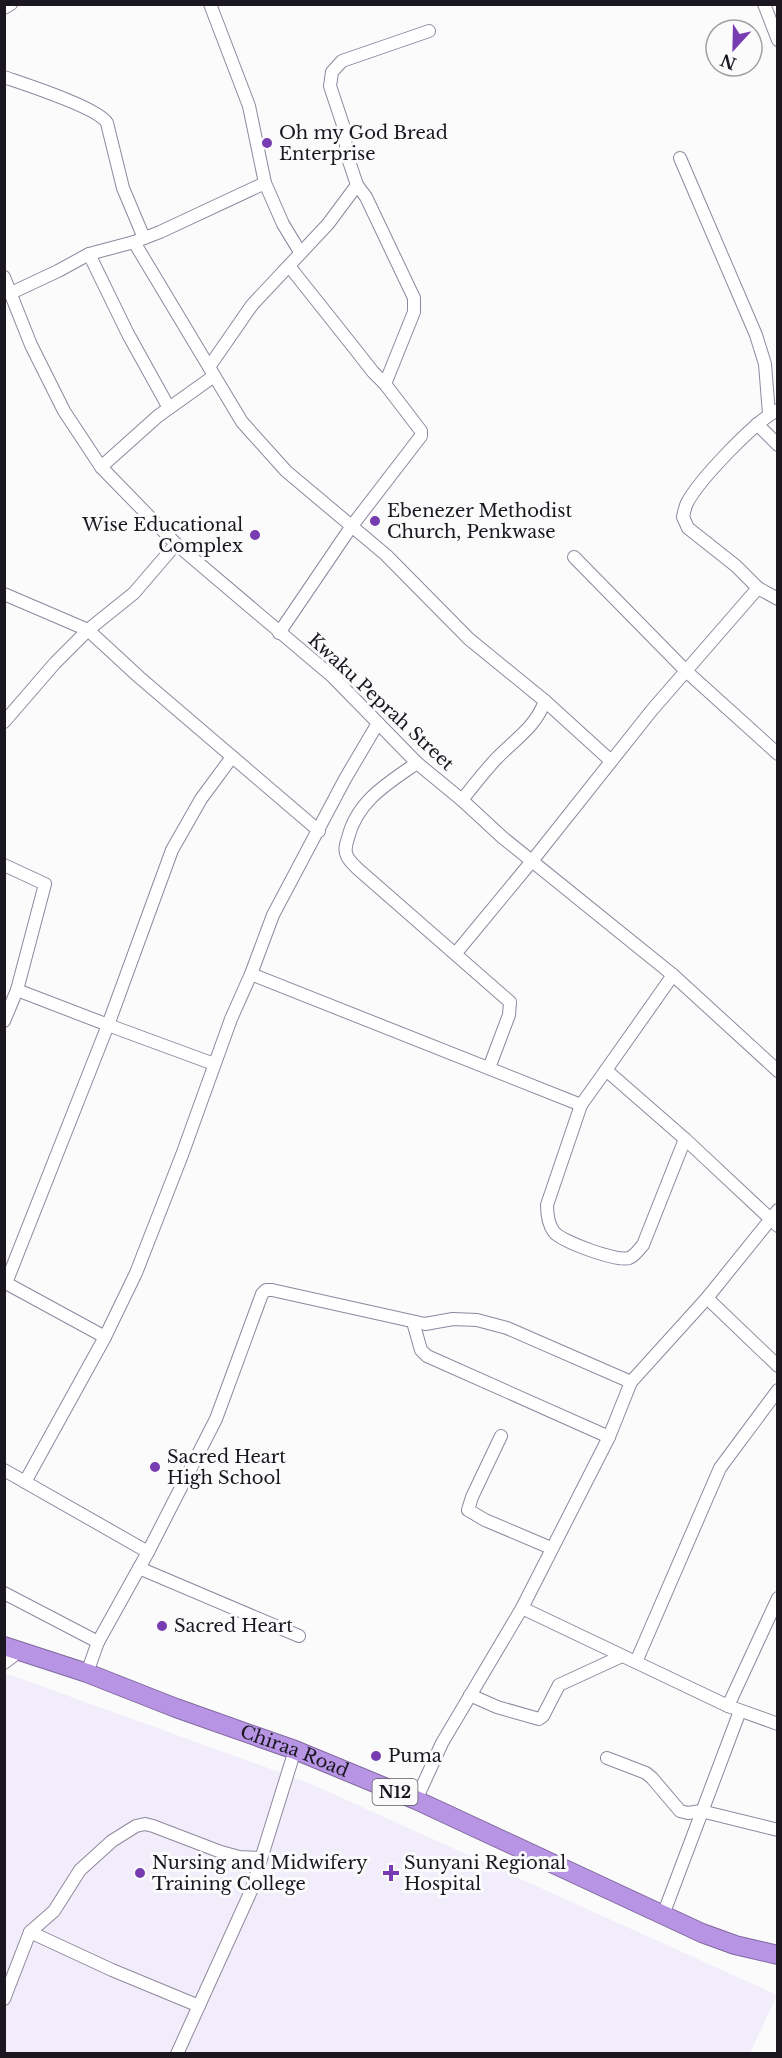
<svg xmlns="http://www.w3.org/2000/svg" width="782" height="2058" viewBox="0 0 782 2058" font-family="'Libre Baskerville',serif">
	<rect width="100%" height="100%" fill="#fbfbfb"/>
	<path fill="#f2edfa" d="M5 1673 309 1783 777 1995 750 2053 5 2054Z"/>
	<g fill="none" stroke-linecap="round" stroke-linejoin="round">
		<g stroke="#90879e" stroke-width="14">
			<g id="minor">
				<path d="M210 4 249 106 265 183 283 224 300 252"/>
				<path d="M764 4 778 40"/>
				<path d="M4 8 11 4"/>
				<path d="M4 77C24 84 99 108 107 123L123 188 144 238"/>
				<path d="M680 158 756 335 765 364 769 414"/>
				<path d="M134 242 242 422 286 471 386 555 469 639 545 701 611 761"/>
				<path d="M89 254 134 242 160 232 265 183"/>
				<path d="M4 277 31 345 64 411 101 467 176 544 333 677 417 763 462 800 502 837 673 975 778 1071"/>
				<path d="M11 293 58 271 89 254 128 334 169 408"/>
				<path d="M209 367 252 305 328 224 357 185"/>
				<path d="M385 384 414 312V298L366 197 357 185 347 155 344 128 330 86 332 72 342 61 429 31"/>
				<path d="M757 424 778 445"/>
				<path d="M101 467 158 416 214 376"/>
				<path d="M574 557 686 671 778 754"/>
				<path d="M758 588 736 566 688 528 683 517C684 512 685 507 687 503 699 480 755 421 778 410"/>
				<path d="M4 594 88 630 139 677 319 831"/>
				<path d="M279 633 351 527 421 436V431L385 384 373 372 355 349 289 266"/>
				<path d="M4 722 55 663 88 630 134 593 176 544"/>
				<path d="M417 763C388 783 357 801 348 838 346 844 344 850 347 856 349 861 355 866 359 870L510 1002 509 1015 489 1068"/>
				<path d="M462 800C473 786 484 772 496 759 515 739 535 728 545 701"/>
				<path d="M4 865 45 884 17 990"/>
				<path d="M456 953 532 861 652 710 758 588 778 599"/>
				<path d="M251 974 581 1105 606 1070"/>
				<path d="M673 975 606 1070 685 1139 778 1226"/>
				<path d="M4 1021 17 990 108 1025 6 1283"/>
				<path d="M214 1064 108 1025 172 850 201 799 232 757"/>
				<path d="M581 1105 547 1205C547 1215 548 1224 554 1232 562 1242 618 1262 629 1258 635 1256 639 1249 643 1245L685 1139"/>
				<path d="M778 1210 707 1298 778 1366"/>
				<path d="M4 1282 105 1337"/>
				<path d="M413 1322 421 1350 427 1356 609 1437"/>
				<path d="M501 1436 472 1497 468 1510 485 1520 551 1548"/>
				<path d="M4 1470 148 1552"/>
				<path d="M25 1482 105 1337 136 1273 182 1155 231 1019 251 974 273 915 345 779 378 723"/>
				<path d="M139 1568 299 1636"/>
				<path d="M4 1593 98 1642"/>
				<path d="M522 1608 728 1706 778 1724"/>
				<path d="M636 1662 720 1468 778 1390"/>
				<path d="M4 1663 20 1651"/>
				<path d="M87 1673 98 1642 148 1552 216 1419 262 1294 266 1290H272L425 1324 453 1319 477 1320 507 1328 631 1382"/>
				<path d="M470 1695 497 1707 539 1719 543 1716 559 1685 622 1656"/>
				<path d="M728 1706 778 1598"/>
				<path d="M607 1758 646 1773 652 1778 680 1811 688 1813 701 1811 778 1830"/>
				<path d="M416 1800 442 1743 522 1608 609 1437 631 1382 707 1298"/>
				<path d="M663 1915 740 1711"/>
				<path d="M30 1932 112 1970 199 2006"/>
				<path d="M4 1999 30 1932 54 1911 80 1870 112 1841 136 1826 145 1824 153 1826 221 1852 239 1857 261 1858"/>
				<path d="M177 2054 251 1891 295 1750"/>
			</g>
		</g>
		<g stroke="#80689f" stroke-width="20">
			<g id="highway">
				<path id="s1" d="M4 1646 87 1673 176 1708 295 1750 416 1800 702 1933 735 1945 778 1955"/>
			</g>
		</g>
		<use href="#minor" stroke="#fff" stroke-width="12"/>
		<use href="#highway" stroke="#b794e4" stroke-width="18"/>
	</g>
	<g fill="#783cb2" stroke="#fbfbfb" stroke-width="2">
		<circle cx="267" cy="143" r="6"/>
		<circle cx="375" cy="521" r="6"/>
		<circle cx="255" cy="535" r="6"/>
		<circle cx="155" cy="1467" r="6"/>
		<circle cx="162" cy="1626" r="6"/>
		<circle cx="376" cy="1756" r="6"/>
		<circle cx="140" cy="1873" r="6"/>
		<path d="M388 1864h6v6h6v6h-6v6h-6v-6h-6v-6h6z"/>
	</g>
	<g text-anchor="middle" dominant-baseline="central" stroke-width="6" stroke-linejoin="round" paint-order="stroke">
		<rect fill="#fbfbfb" stroke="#5e5b62" stroke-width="1.5" x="372.5" y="1779" width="45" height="26" rx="4.5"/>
		<g font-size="16" font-weight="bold" fill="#1b1720">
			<text x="395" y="1792">N12</text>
		</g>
		<g font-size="18" fill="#1b1720" stroke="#fbfbfb" text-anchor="start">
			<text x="279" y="133">Oh my God Bread<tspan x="279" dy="21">Enterprise</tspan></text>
			<text x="387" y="511">Ebenezer Methodist<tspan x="387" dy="21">Church, Penkwase</tspan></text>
			<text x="243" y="525" text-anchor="end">Wise Educational<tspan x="243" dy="21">Complex</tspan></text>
			<text x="167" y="1457">Sacred Heart<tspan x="167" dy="21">High School</tspan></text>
			<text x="174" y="1626">Sacred Heart</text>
			<text x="388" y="1756">Puma</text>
			<text x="152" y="1863">Nursing and Midwifery<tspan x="152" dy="21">Training College</tspan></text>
			<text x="404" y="1863">Sunyani Regional<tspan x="404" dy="21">Hospital</tspan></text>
		</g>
		<g font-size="18" fill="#1b1720" stroke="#fbfbfb">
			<text transform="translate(381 702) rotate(43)">Kwaku Peprah Street</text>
			<text stroke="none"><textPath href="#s1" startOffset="309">Chiraa Road</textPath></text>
		</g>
	</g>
	<rect width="782" height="2058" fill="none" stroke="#1b1720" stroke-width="12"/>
	<g transform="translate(734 48) rotate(202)"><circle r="28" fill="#fbfbfb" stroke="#a1a0a3" stroke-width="1.5"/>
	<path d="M0-4.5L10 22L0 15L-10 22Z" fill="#783cb2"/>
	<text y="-9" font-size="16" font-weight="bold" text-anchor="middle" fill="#1b1720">N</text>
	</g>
</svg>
